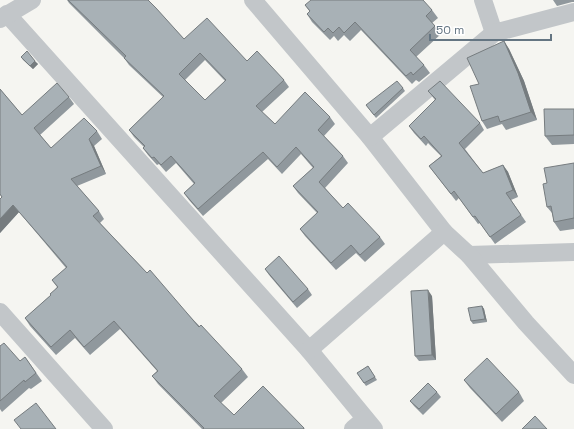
<svg xmlns="http://www.w3.org/2000/svg" width="574" height="429" viewBox="0 0 574 429" font-family="'Space Grotesk',sans-serif">
	<rect width="100%" height="100%" fill="#f5f5f1"/>
	<g fill="none" stroke-linecap="round" stroke-linejoin="round">
		<g stroke="#c2c6c9" stroke-width="18">
			<path d="M253 0 370 137 444 232 469 255 574 252"/>
			<path d="M483 0 494 33"/>
			<path d="M7 14 309 350 374 429"/>
			<path d="M0 19 32 0"/>
			<path d="M370 137 494 33 574 12"/>
			<path d="M469 255 526 323 574 375"/>
			<path d="M0 312 104 429"/>
			<path d="M309 350 444 232"/>
			<path d="M353 429 365 419"/>
		</g>
	</g>
	<g fill="#90989d" fill-rule="evenodd">
		<path d="M67 0H148L184 39 247 61 284 80 289 87 262 112 275 124 330 117 335 124 324 136 343 156 348 163 325 188 343 208 380 237 385 244 365 262 356 253 336 270 305 236 300 229 317 213 298 193 293 186 313 168 301 154 282 174 268 159 203 216 189 200 184 193 194 184 176 163 166 172 159 164 157 165 148 155 143 148 144 147 134 137 129 130 163 97 129 65 124 58 69 3ZM205 60 225 81 205 100 185 80Z"/>
		<path d="M553 0H574V2H572L557 6Z"/>
		<path d="M305 5 432 10 438 18 432 23 441 34 416 57 424 65 430 73 419 82 416 80 412 84 361 30 350 41 344 35 338 41 334 36 330 40 312 22 307 14 310 12Z"/>
		<path d="M504 41 509 49 524 81 537 120 506 130 502 124 487 129 482 121 479 84Z"/>
		<path d="M21 57 38 64 33 69 23 60Z"/>
		<path d="M403 88 405 91 376 118 366 105Z"/>
		<path d="M0 89 22 115 69 97 74 104 40 135 51 148 97 131 102 139 94 146 106 174 77 186 99 211 104 219 100 223 147 273 242 369 248 377 221 403 234 415 304 428 305 429H202L158 384 152 376 157 371 120 329 90 355 75 338 56 355 30 326 25 318 51 295 57 287 52 280 66 268 19 212 0 233V199L2 197 0 195Z"/>
		<path d="M428 91 480 123 484 130 465 149 483 173 503 165 508 172 518 197 511 200 526 222 495 244 480 223 478 224 459 198 456 201 429 166 441 156 428 143 426 146 414 133 409 126 435 100Z"/>
		<path d="M574 109V144L552 145 545 136Z"/>
		<path d="M574 163V229L560 231 554 222 552 213 547 207V183Z"/>
		<path d="M265 269 308 289 312 295 297 308 269 275Z"/>
		<path d="M432 296 436 360 419 361 415 356Z"/>
		<path d="M482 306 484 309 487 322 473 324 471 321Z"/>
		<path d="M0 346 20 361 25 357 42 381 31 389 29 388 2 412 0 409Z"/>
		<path d="M368 366 377 380 366 386 357 373Z"/>
		<path d="M464 380 519 392 524 401 502 422 470 388Z"/>
		<path d="M437 392 441 397 423 415 414 406 410 401Z"/>
	</g>
	<g fill="#767c7f">
		<path d="M504 41 509 49 524 81 537 120 531 112Z"/>
		<path d="M35 61 38 64 33 69 30 66Z"/>
		<path d="M89 139 94 146 106 174 101 166Z"/>
		<path d="M503 165 508 172 518 197 513 190Z"/>
		<path d="M13 205 19 212 0 233V219Z"/>
		<path d="M428 290 432 296 436 360 432 355Z"/>
		<path d="M482 306 484 309 487 322 485 319Z"/>
	</g>
	<g fill="#a8b1b6" stroke="#767c7f" fill-rule="evenodd">
		<path d="M68 0H148L156 8 184 39 207 18 247 61 257 51 284 80 256 106 275 124 305 92 330 117 318 130 343 156 319 182 343 208 348 203 380 237 360 255 351 245 331 263 300 229 318 212 293 186 314 167 296 147 277 167 263 152 198 209 184 193 195 183 171 156 161 165 154 157 152 158 143 148 145 146 129 130 164 96 124 58 126 56ZM200 53 226 80 205 100 179 74Z"/>
		<path d="M311 0H423L432 10 426 16 435 26 410 50 424 65 413 75 411 72 406 76 355 22 344 33 339 27 333 33 328 28 324 32 307 14 310 11 305 5Z"/>
		<path d="M504 41 518 73 531 112 500 122 498 116 482 121 470 86 479 84 467 58Z"/>
		<path d="M27 51 35 61 30 66 21 57Z"/>
		<path d="M397 81 403 88 374 115 366 105Z"/>
		<path d="M440 81 480 123 459 143 483 173 503 165 513 190 506 193 521 215 490 237 475 216 473 217 454 191 451 194 429 166 442 156 424 136 421 139 409 126 436 99 428 91Z"/>
		<path d="M57 83 69 97 34 128 51 148 84 118 97 131 89 139 101 166 71 179 99 211 93 216 147 273 150 270 199 327 201 325 242 369 214 396 234 415 263 386 304 428 303 429H203L204 428 152 376 158 371 114 321 84 347 70 330 51 347 25 318 51 295 50 294 58 287 52 280 67 267 13 205 0 219V199L2 197 0 194V89L22 115Z"/>
		<path d="M544 109H574V135L545 136Z"/>
		<path d="M574 163V218L554 222 551 206 547 207 543 184 547 183 544 168Z"/>
		<path d="M279 256 308 289 293 302 265 269Z"/>
		<path d="M428 290 432 355 415 356 411 291Z"/>
		<path d="M482 306 485 319 471 321 468 308Z"/>
		<path d="M4 343 20 361 25 357 36 373 25 382 24 380 0 401V346Z"/>
		<path d="M487 358 519 392 496 414 464 380Z"/>
		<path d="M368 366 375 377 364 383 357 373Z"/>
		<path d="M428 383 437 392 419 409 410 401Z"/>
		<path d="M36 403 56 429H21L14 420Z"/>
		<path d="M535 416 547 429H522Z"/>
	</g>
	<path d="M430 34v6h121v-6" fill="none" stroke="#647582" stroke-width="2"/>
	<text x="436" y="34" font-size="12" fill="#647582" stroke="#ffffff" stroke-width="3" paint-order="stroke">50 m</text>
</svg>
